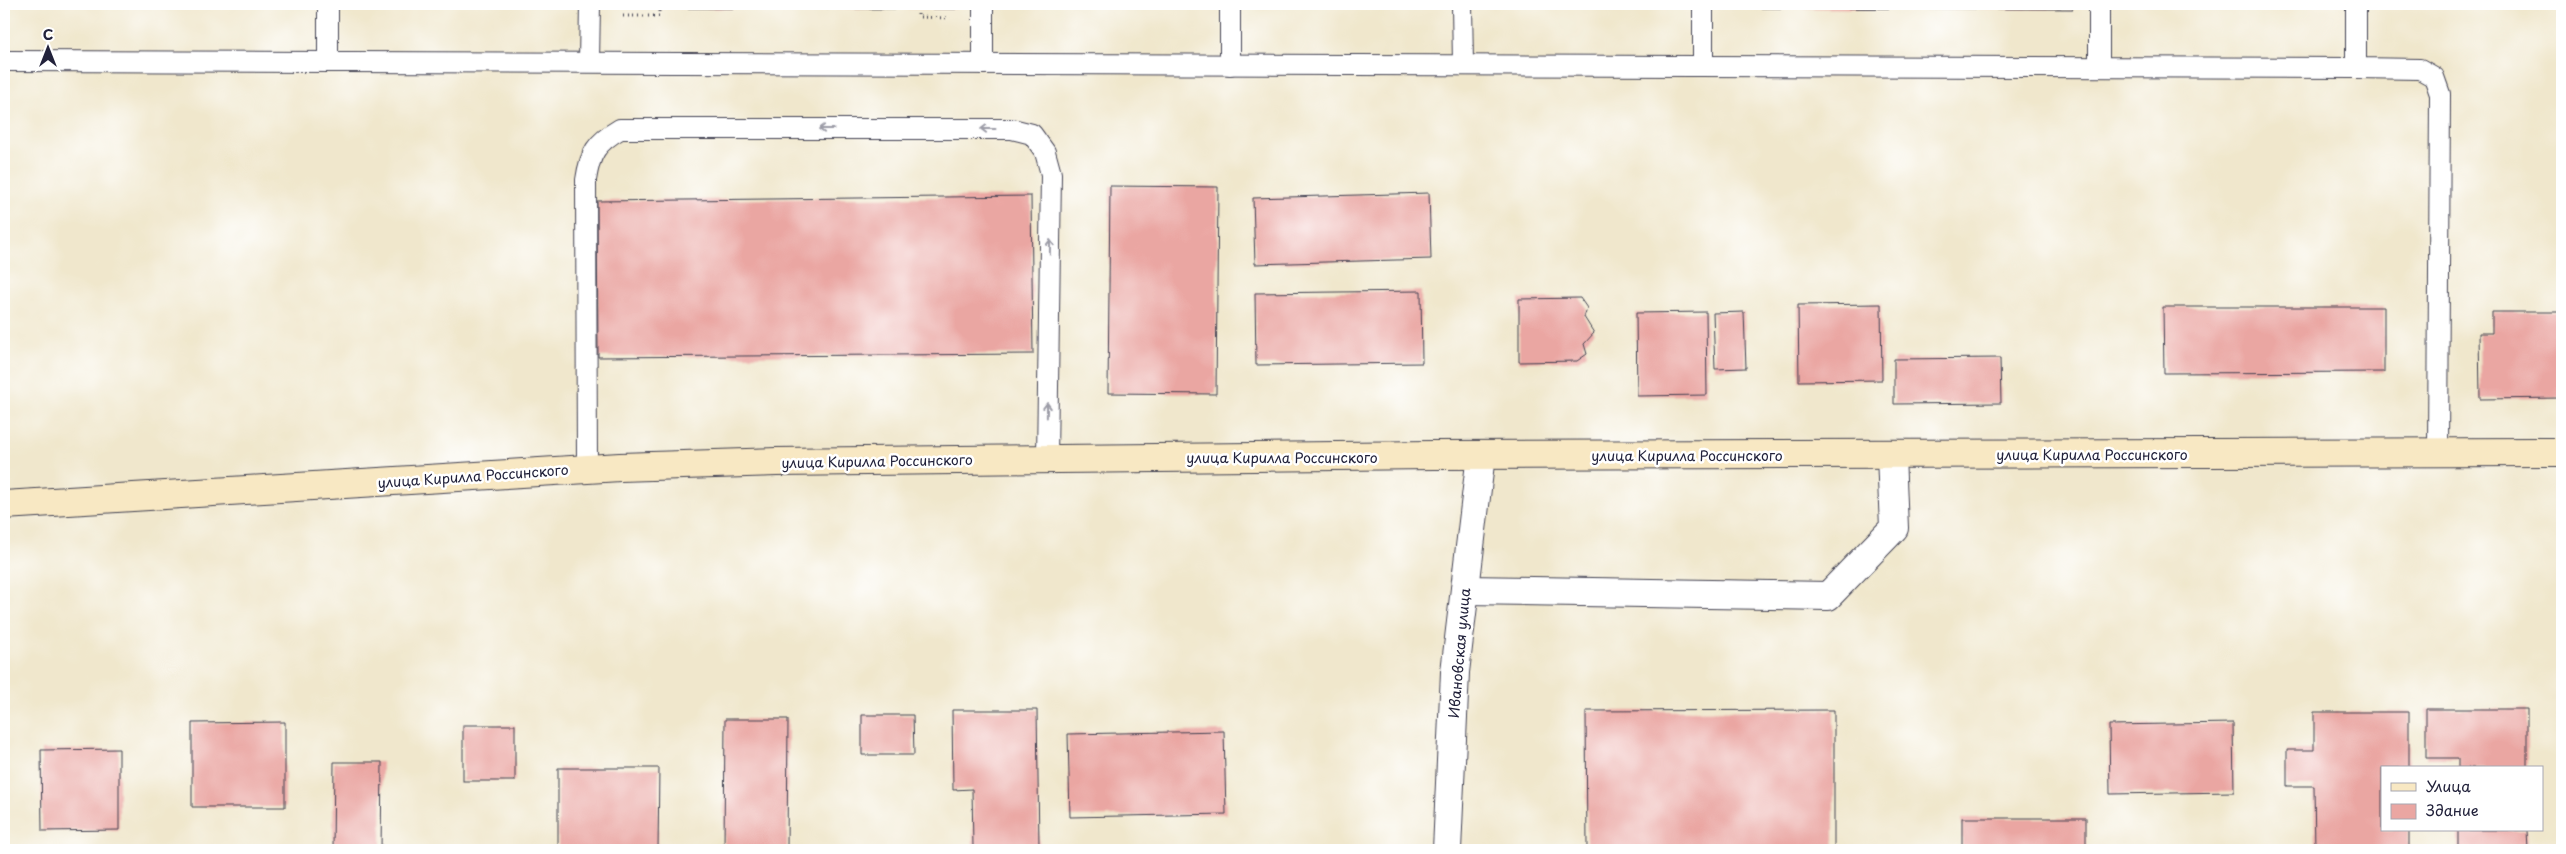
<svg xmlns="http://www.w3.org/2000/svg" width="2566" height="854" viewBox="0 0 2566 854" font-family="'Playpen Sans',sans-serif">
	<rect width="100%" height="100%" fill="#fff"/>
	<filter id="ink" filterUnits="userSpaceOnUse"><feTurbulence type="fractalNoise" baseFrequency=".02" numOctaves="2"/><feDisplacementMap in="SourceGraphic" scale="10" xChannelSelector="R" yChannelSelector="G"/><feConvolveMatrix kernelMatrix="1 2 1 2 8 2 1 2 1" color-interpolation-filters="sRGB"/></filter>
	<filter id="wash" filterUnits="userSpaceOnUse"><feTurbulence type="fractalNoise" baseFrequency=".0096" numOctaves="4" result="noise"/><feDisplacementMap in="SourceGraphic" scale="20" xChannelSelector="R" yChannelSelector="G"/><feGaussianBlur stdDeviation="1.12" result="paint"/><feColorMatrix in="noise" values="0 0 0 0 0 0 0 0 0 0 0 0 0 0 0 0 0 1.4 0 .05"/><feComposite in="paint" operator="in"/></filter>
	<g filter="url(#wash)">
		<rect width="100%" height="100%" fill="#f0e7cc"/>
		<g id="blocks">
			<g fill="#eaa6a2">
				<path d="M618 4H956V9L618 8Z"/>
				<path d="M1741 4H2073V9L1741 8Z"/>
				<path d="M1110 186 1218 187 1216 394 1108 393Z"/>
				<path d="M1429 193 1431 259 1255 264 1253 198Z"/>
				<path d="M1031 196 1033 354 598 357 597 201Z"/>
				<path d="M1421 291 1422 363 1256 365 1255 293Z"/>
				<path d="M1580 298 1587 308 1584 317 1594 333 1584 344 1587 354 1577 361 1519 362V299Z"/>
				<path d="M1881 304 1882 380 1799 381 1798 305Z"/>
				<path d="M2163 307H2384V372L2164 373Z"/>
				<path d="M1706 312 1707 395 1637 396 1636 313Z"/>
				<path d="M1744 312 1746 368 1715 369 1713 313Z"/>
				<path d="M2492 312H2562V398L2480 399 2479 333H2492Z"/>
				<path d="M2000 358 2001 403 1894 404V359Z"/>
				<path d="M2426 709H2527V768H2458V758H2426Z"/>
				<path d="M952 710H1037L1039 846 973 847 972 789 953 790Z"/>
				<path d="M1834 710V850H1587L1586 711Z"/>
				<path d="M2314 712H2409V768H2382V830H2409V850H2315L2314 786H2287V750H2314Z"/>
				<path d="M862 715H913L914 755H862Z"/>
				<path d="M725 719H788L787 850H724Z"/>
				<path d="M285 722V807H192V723Z"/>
				<path d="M2233 723 2234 792 2110 794 2109 725Z"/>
				<rect x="463" y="725" width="52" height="56"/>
				<path d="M1224 731 1226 814 1070 817 1068 734Z"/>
				<path d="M119 749V830L42 831 41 750Z"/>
				<path d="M334 762H382L381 850H333Z"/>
				<path d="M558 768H659L658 850H558Z"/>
				<rect x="1962" y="818" width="124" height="32"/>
				<path d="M2458 830H2527L2528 850H2458Z"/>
			</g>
		</g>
	</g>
	<g filter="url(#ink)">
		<use href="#blocks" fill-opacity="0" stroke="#414051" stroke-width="1"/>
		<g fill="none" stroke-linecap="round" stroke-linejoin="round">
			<g stroke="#414051" stroke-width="22">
				<g id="service">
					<path d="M1462 4 1463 65"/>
					<path d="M2099 4V67"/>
					<path d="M2356 4V68L2420 69 2434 77 2440 94 2438 452"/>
					<path d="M4 61 2356 68"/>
					<path d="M328 61V4"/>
					<path d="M589 62 590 4"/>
					<path d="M983 64V4"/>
					<path d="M1230 65V4"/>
					<path d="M1703 66V4"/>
					<path d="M587 469 586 180C590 153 596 143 620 129H1012L1032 134 1045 152 1051 174 1047 458"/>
				</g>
			</g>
			<g stroke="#414051" stroke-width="30">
				<g id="minor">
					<path d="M1465 590 1828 596 1894 528 1891 455"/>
					<path d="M1447 850 1455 672 1481 455"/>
				</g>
			</g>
			<g stroke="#414051" stroke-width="30">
				<path id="secondary" d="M4 505 620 467 776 462 1433 455 2562 452"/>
			</g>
			<g stroke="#414051" stroke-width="3" stroke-dasharray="1 4" stroke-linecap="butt">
				<path d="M918 9V17L950 18"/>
				<path d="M623 16H659V8"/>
			</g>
			<use href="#service" stroke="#fff" stroke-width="20"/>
			<use href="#minor" stroke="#fff" stroke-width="28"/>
			<use href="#secondary" stroke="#f8e8c3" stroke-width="28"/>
		</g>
		<defs><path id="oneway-shaft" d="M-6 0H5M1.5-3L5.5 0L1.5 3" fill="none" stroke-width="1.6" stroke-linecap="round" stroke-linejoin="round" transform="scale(1.25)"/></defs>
		<g stroke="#9c9ca7">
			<use href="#oneway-shaft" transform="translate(826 129) rotate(180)"/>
			<use href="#oneway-shaft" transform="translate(988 129) rotate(180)"/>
			<use href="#oneway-shaft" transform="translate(1050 247) rotate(-89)"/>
			<use href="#oneway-shaft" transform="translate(1047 410) rotate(-89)"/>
		</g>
	</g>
	<g text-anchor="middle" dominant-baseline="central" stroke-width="5" stroke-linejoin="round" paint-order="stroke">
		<g font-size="14" fill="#22223b" stroke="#fff">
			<text x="2092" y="454">улица Кирилла Россинского</text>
			<text x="1687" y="455">улица Кирилла Россинского</text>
			<text x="1282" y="457">улица Кирилла Россинского</text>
			<text transform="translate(877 461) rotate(-1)">улица Кирилла Россинского</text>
			<text transform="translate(473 476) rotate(-4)">улица Кирилла Россинского</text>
			<text transform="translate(1459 653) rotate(-85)">Ивановская улица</text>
		</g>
	</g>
	<rect width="2566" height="854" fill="none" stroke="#fff" stroke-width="20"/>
	<rect x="2381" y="766" width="162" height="65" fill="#ffffff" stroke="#a7a7b1"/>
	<rect x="2391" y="783" width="25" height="8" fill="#f8e8c3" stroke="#a7a7b1"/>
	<text x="2426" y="792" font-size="15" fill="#22223b">Улица</text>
	<rect x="2391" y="804" width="25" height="15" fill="#eaa6a2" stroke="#a7a7b1"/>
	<text x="2426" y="816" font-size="15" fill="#22223b">Здание</text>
	<g transform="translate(48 48)" stroke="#ffffff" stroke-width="4" paint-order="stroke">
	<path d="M0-4L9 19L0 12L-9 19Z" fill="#22223b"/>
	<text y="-8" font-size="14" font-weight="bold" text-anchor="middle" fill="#22223b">С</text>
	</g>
</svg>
